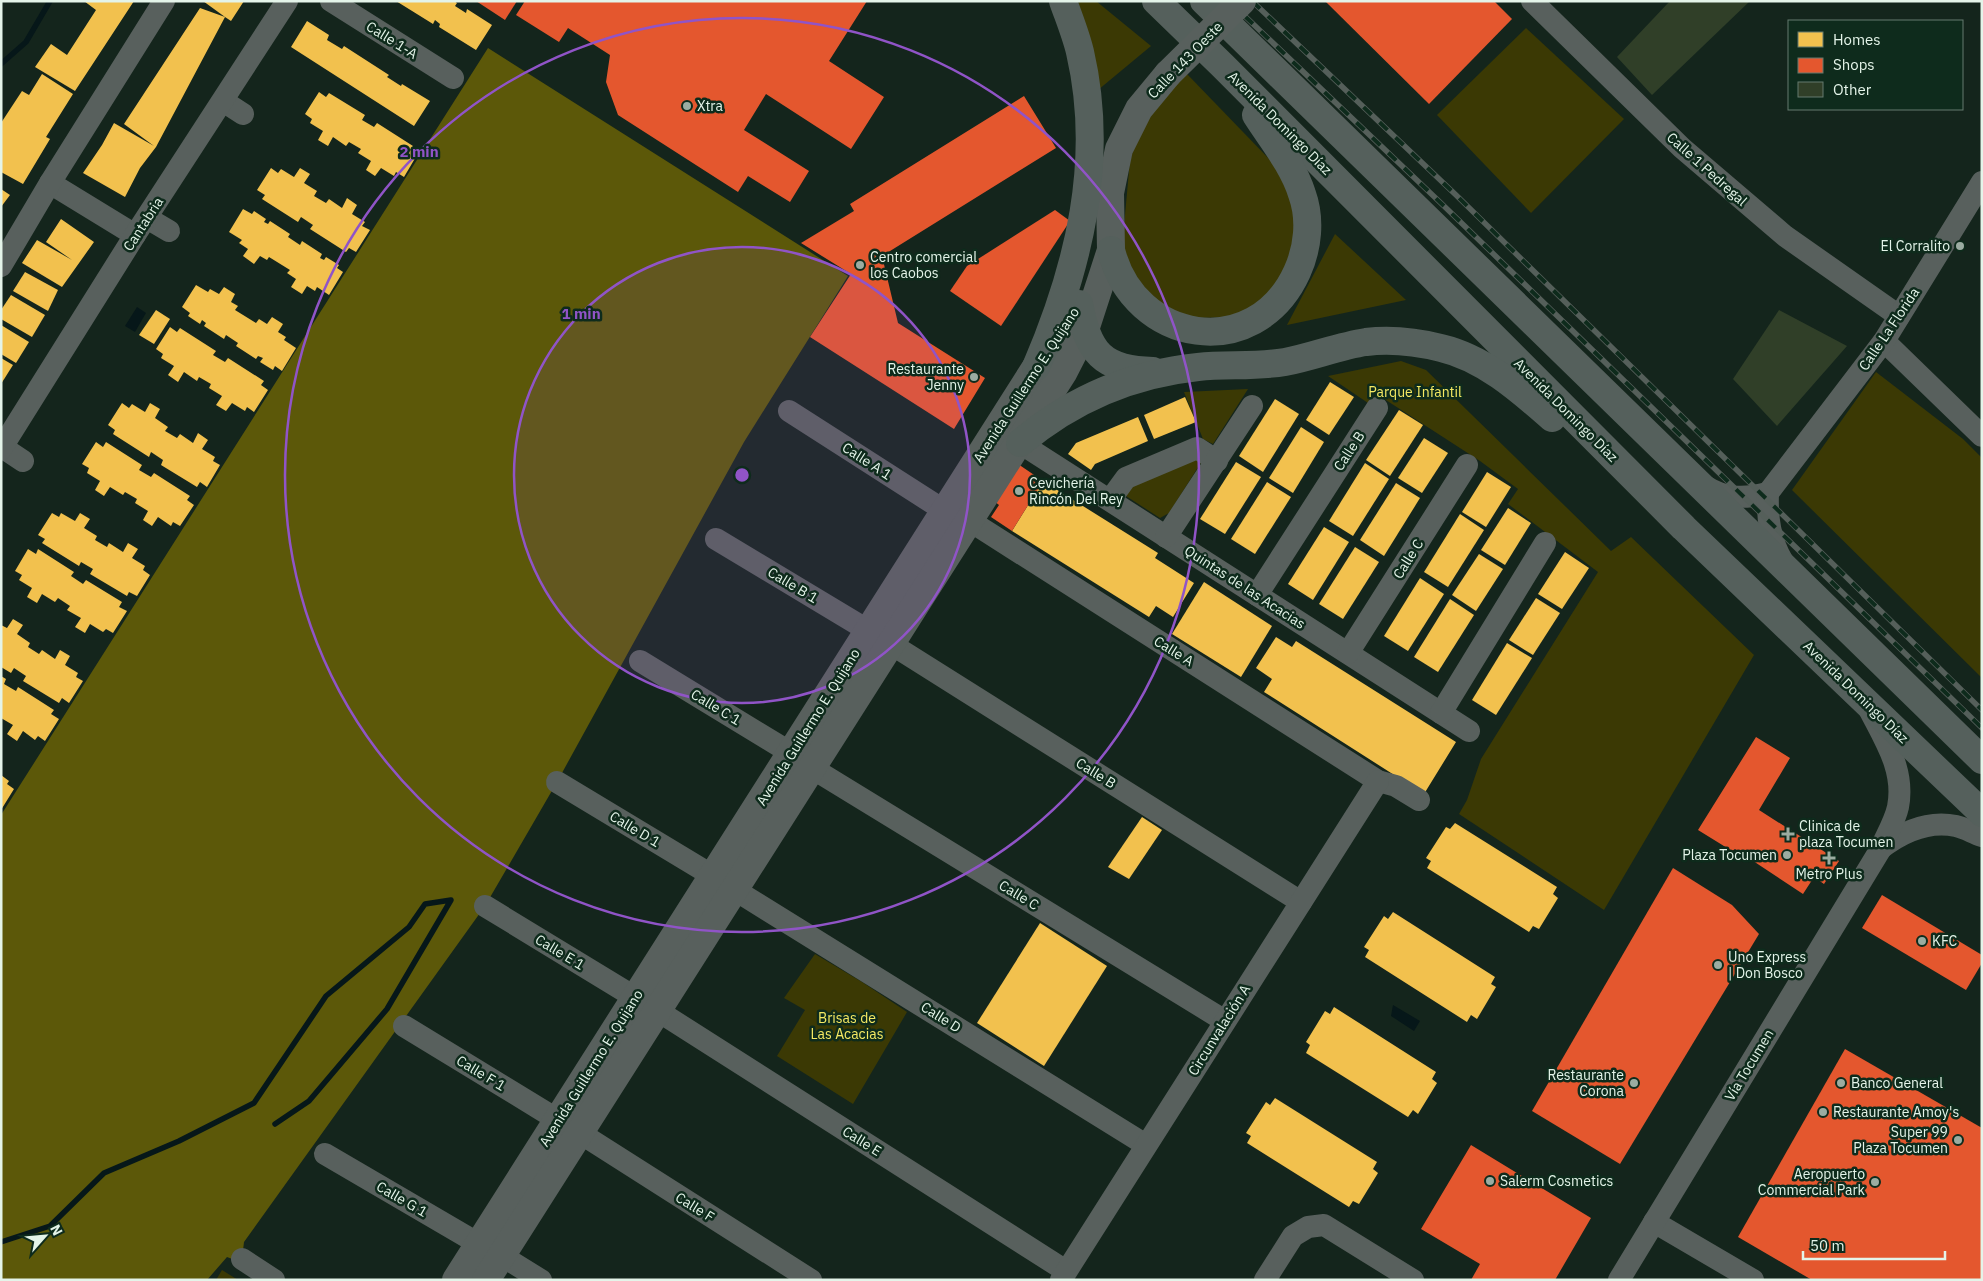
<svg xmlns="http://www.w3.org/2000/svg" width="1983" height="1281" viewBox="0 0 1983 1281" font-family="'IBM Plex Sans',sans-serif">
	<rect width="100%" height="100%" fill="#14251c"/>
	<g fill="#3b3904">
		<path d="M1078 1H1096L1151 46 1098 90Z"/>
		<path d="M1526 28 1624 119 1531 213 1437 115Z"/>
		<path d="M1187 74 1296 187 1303 212 1288 278 1240 317 1192 318 1162 306 1139 283 1122 248 1130 160 1140 130 1159 99Z"/>
		<path d="M1335 234 1406 300 1287 325Z"/>
		<path d="M1401 361 1426 370 1611 551 1631 537 1754 655 1604 910 1459 814 1467 800 1481 759 1598 572 1508 504 1518 489 1480 461 1375 393 1368 403 1328 376Z"/>
		<path d="M1876 372 1963 439 1982 458V678L1792 490Z"/>
		<path d="M1248 389 1213 444 1203 439 1184 392Z"/>
		<path d="M1196 457 1202 461 1169 513 1160 518 1126 496 1134 480Z"/>
		<path d="M815 954 862 982 907 1012 853 1104 777 1056 805 1010 784 998Z"/>
		<path d="M222 1270 238 1280H216Z"/>
	</g>
	<path fill="#5c5809" d="M488 48 848 276 744 442 557 782 485 906 244 1242 242 1259 259 1269 227 1257 207 1280H1V815Z"/>
	<g fill="#061719">
		<path d="M137 307 146 313 135 332 125 326Z"/>
		<path d="M1393 1005 1420 1021 1414 1031 1391 1016Z"/>
	</g>
	<g fill="#f2c14e">
		<path d="M84 1H134L75 91 35 67 51 44 67 55 96 10Z"/>
		<path d="M203 1H244L231 21 225 17 156 147 140 168 125 197 83 173 102 145 114 123 154 146 124 124 200 8 225 17Z"/>
		<path d="M396 1H454L457 3 455 6 466 13 467 9 492 25 476 50 439 27 440 24 435 20 433 24Z"/>
		<path d="M307 21 329 35 327 40 342 49 344 46 389 75 387 77 401 86 402 84 430 101 414 126 291 47Z"/>
		<path d="M42 74 73 94 46 137 50 139 23 184 1 172V123L22 91 29 95Z"/>
		<path d="M319 92 326 97 329 93 365 115 362 120 374 127 377 123 413 146 410 150 417 155 404 177 396 172 394 176 381 168 375 176 366 170 371 161 358 153 361 149 349 142 346 146 333 137 328 146 318 140 323 131 310 123 312 119 305 114Z"/>
		<path d="M271 168 278 173 281 169 294 177 300 168 310 174 304 183 317 191 314 196 326 203 329 199 342 208 347 198 357 205 352 214 365 222 362 226 370 230 356 252 349 248 346 252 310 229 313 225 301 217 298 222 262 199 265 195 257 190Z"/>
		<path d="M1 189 10 195 1 207Z"/>
		<path d="M243 209 252 214 254 211 266 219 264 222 268 224 270 221 290 234 288 237 300 245 302 241 322 254 320 258 324 260 326 257 339 265 337 268 343 272 329 295 317 287 315 291 307 286 302 294 291 287 296 279 287 273 290 270 269 257 267 260 260 256 254 264 243 256 248 249 239 243 242 240 229 232Z"/>
		<path d="M61 219 94 242 62 287 22 263 37 240 72 260 46 242Z"/>
		<path d="M25 272 58 290 48 311 13 291Z"/>
		<path d="M196 285 208 292 210 289 219 294 224 287 235 294 231 302 238 306 235 310 256 323 259 319 267 324 272 317 283 324 278 332 286 337 284 340 296 348 282 371 275 366 273 370 260 362 263 358 258 356 256 359 236 346 238 343 226 335 224 339 204 326 206 323 202 320 200 324 188 316 190 313 182 307Z"/>
		<path d="M11 295 45 315 32 337 1 319V310Z"/>
		<path d="M156 310 170 319 154 344 139 335Z"/>
		<path d="M1 325 29 342 16 363 1 354Z"/>
		<path d="M170 327 177 332 180 328 216 351 213 355 225 362 228 358 264 381 261 385 268 390 254 412 247 407 245 411 232 403 226 411 216 405 222 396 209 388 211 384 199 377 197 381 184 372 178 382 168 375 174 366 161 358 163 354 156 349Z"/>
		<path d="M1 358 13 365 1 384Z"/>
		<path d="M1330 382 1354 397 1329 435 1306 420Z"/>
		<path d="M1185 397 1196 422 1154 439 1144 415Z"/>
		<path d="M1275 399 1299 414 1263 472 1239 456Z"/>
		<path d="M122 403 129 408 132 404 145 412 150 403 160 409 155 418 168 427 165 431 177 438 180 434 193 443 198 433 208 440 202 449 215 457 213 461 220 465 207 487 200 482 197 487 161 465 163 460 151 452 149 457 113 434 115 430 108 425Z"/>
		<path d="M1399 410 1423 425 1390 476 1366 460Z"/>
		<path d="M1138 417 1148 441 1095 464 1091 470 1068 454 1076 443Z"/>
		<path d="M1301 427 1324 442 1293 493 1269 478Z"/>
		<path d="M1424 438 1448 453 1422 493 1398 478Z"/>
		<path d="M96 442 103 447 106 442 142 465 139 470 151 477 154 473 190 496 187 500 194 505 180 526 173 522 171 526 158 517 152 526 143 520 148 511 135 503 137 499 125 492 123 495 110 487 104 496 95 490 100 481 87 473 89 468 82 464Z"/>
		<path d="M1236 462 1261 477 1225 534 1200 519Z"/>
		<path d="M1365 463 1389 479 1353 536 1329 521Z"/>
		<path d="M1487 472 1511 487 1486 527 1462 512Z"/>
		<path d="M1043 481 1158 553 1155 558 1194 583 1173 617 1156 606 1149 617 1012 531Z"/>
		<path d="M1267 482 1291 497 1255 554 1231 539Z"/>
		<path d="M1396 483 1420 498 1384 556 1360 540Z"/>
		<path d="M1508 508 1531 523 1505 565 1481 550Z"/>
		<path d="M52 513 59 517 61 513 75 521 80 513 90 519 84 528 97 536 95 540 107 547 109 543 123 552 128 543 138 549 132 558 145 566 143 570 150 575 137 596 129 592 127 596 90 574 93 569 81 562 79 566 42 543 45 539 38 535Z"/>
		<path d="M1460 514 1484 530 1448 587 1424 572Z"/>
		<path d="M1324 527 1349 542 1313 600 1288 584Z"/>
		<path d="M1355 547 1379 562 1343 619 1319 604Z"/>
		<path d="M28 549 36 554 38 549 74 572 71 576 83 584 86 580 122 602 119 607 127 611 113 633 106 629 103 632 90 624 85 633 75 627 81 618 67 610 70 606 58 598 55 602 42 594 37 603 27 597 32 588 19 580 22 575 15 571Z"/>
		<path d="M1565 552 1589 568 1562 609 1538 594Z"/>
		<path d="M1479 554 1503 569 1476 611 1452 595Z"/>
		<path d="M1420 578 1444 594 1408 651 1384 636Z"/>
		<path d="M1204 582 1272 626 1241 677 1172 634Z"/>
		<path d="M1536 598 1560 613 1533 655 1509 640Z"/>
		<path d="M1450 599 1474 615 1438 672 1414 657Z"/>
		<path d="M13 619 23 625 17 634 30 643 28 647 39 654 42 650 55 659 60 650 70 656 65 665 78 673 76 677 83 681 69 703 62 698 59 703 23 681 26 676 14 668 11 673 1 667V625L7 628Z"/>
		<path d="M1276 637 1292 647 1296 641 1456 742 1424 794 1264 692 1272 679 1256 668Z"/>
		<path d="M1507 643 1532 658 1496 715 1472 700Z"/>
		<path d="M1 676 6 679 4 684 16 691 18 687 54 710 51 714 59 719 45 741 38 736 35 740 23 731 17 741 7 734 13 725 1 718Z"/>
		<path d="M1 775 9 781 7 784 14 789 1 810Z"/>
		<path d="M1142 817 1162 830 1129 879 1108 867Z"/>
		<path d="M1455 823 1557 887 1553 894 1558 898 1539 929 1533 926 1529 932 1427 868 1431 861 1426 858 1446 827 1450 829Z"/>
		<path d="M1393 912 1495 977 1491 984 1496 987 1477 1019 1471 1015 1467 1022 1365 957 1369 950 1364 947 1384 916 1388 919Z"/>
		<path d="M1040 923 1107 966 1044 1066 977 1023Z"/>
		<path d="M1334 1007 1436 1072 1432 1079 1437 1083 1418 1114 1413 1110 1408 1117 1306 1053 1310 1045 1306 1042 1325 1011 1330 1014Z"/>
		<path d="M1275 1098 1377 1162 1373 1169 1378 1173 1359 1204 1353 1201 1349 1207 1247 1143 1251 1136 1246 1133 1266 1102 1270 1105Z"/>
	</g>
	<g fill="#e4572e">
		<path d="M476 1H517L505 20Z"/>
		<path d="M525 1H867L829 61 884 97 851 149 766 94 744 130 809 171 790 202 748 176 738 192 618 115 606 82 610 55 568 28 559 42 516 15Z"/>
		<path d="M1325 1H1494L1512 19 1429 104Z"/>
		<path d="M1024 96 1056 148 882 256 898 323 985 378 954 429 810 337 851 274 801 243 854 211 850 204Z"/>
		<path d="M1055 210 1070 221 1001 326 950 291 967 266Z"/>
		<path d="M1018 464 1043 481 1012 531 991 517 999 505 994 501Z"/>
		<path d="M1756 737 1790 758 1759 810 1839 861 1824 884 1814 877 1803 894 1735 849 1732 851 1698 830Z"/>
		<path d="M1673 868 1732 905 1759 934 1620 1164 1532 1111Z"/>
		<path d="M1882 895 1982 955V963L1966 990 1862 928Z"/>
		<path d="M1845 1049 1982 1128V1280H1812L1738 1237Z"/>
		<path d="M1471 1145 1591 1218 1555 1280H1471L1480 1264 1421 1229Z"/>
	</g>
	<g fill="none" stroke-linecap="round" stroke-linejoin="round">
		<g stroke="#061719" stroke-width="5.5">
			<path d="M1 64 26 42 50 1"/>
			<path d="M1 1242 50 1226 104 1173 179 1141 254 1103 326 996 409 927 425 904 451 900 387 1009 309 1101 275 1124"/>
		</g>
	</g>
	<g fill="#303f28">
		<path d="M1670 1H1750L1652 95 1617 57Z"/>
		<path d="M1779 310 1847 346 1777 426 1733 379Z"/>
	</g>
	<g fill="none" stroke-linecap="round" stroke-linejoin="round">
		<g stroke="#58605d" stroke-width="22">
			<path d="M331 1 453 78"/>
			<path d="M1532 1 1682 148 1785 236 1899 316"/>
			<path d="M223 101 243 114"/>
			<path d="M50 183 135 235"/>
			<path d="M147 218 169 231"/>
			<path d="M1 266 50 183 164 1"/>
			<path d="M1884 341 1982 436"/>
			<path d="M789 411 945 511"/>
			<path d="M1020 443 1469 731"/>
			<path d="M2 447 23 461"/>
			<path d="M1 449 135 235 287 1"/>
			<path d="M1705 486C1725 499 1744 499 1768 493"/>
			<path d="M1110 500 1126 478 1197 448 1217 461"/>
			<path d="M970 521 1378 781 1396 786 1419 800"/>
			<path d="M1166 537 1252 406"/>
			<path d="M716 539 869 631"/>
			<path d="M1783 562C1770 540 1767 518 1768 493L1884 341 1982 182"/>
			<path d="M1257 595 1377 408"/>
			<path d="M891 644 1301 902"/>
			<path d="M1348 653 1467 465"/>
			<path d="M640 661 791 753"/>
			<path d="M1441 713 1545 543"/>
			<path d="M812 768 1225 1021"/>
			<path d="M557 782 713 876"/>
			<path d="M1880 849C1902 832 1928 820 1956 826 1965 828 1973 833 1982 836"/>
			<path d="M735 890 1146 1145"/>
			<path d="M485 906 636 998"/>
			<path d="M658 1011 1066 1271"/>
			<path d="M404 1026 558 1120"/>
			<path d="M580 1133 811 1280"/>
			<path d="M325 1154 479 1244"/>
			<path d="M1654 1222 1753 1280"/>
			<path d="M502 1256 541 1280"/>
			<path d="M242 1259 274 1280"/>
			<path d="M1061 1280 1378 781"/>
			<path d="M1265 1280 1293 1236 1308 1227 1324 1225 1413 1280"/>
			<path d="M1619 1280 1880 850C1886 836 1895 821 1898 807 1905 771 1886 742 1870 711"/>
		</g>
		<g stroke="#58605d" stroke-width="28">
			<path d="M456 1280 1036 367 1051 348"/>
			<path d="M486 1280 1063 373 1085 330 1111 250 1110 193 1119 149 1139 109 1168 74"/>
		</g>
		<g stroke="#55605c" stroke-width="28">
			<path d="M1156 1 1223 66 1684 528 1982 813"/>
			<path d="M1204 1 1982 760"/>
			<path d="M1111 250C1134 344 1255 364 1297 272 1308 248 1311 219 1302 194 1293 165 1272 140 1256 115"/>
			<path d="M1079 304C1088 352 1102 370 1153 371"/>
			<path d="M1036 367C1079 267 1105 160 1080 52 1076 35 1069 18 1063 1"/>
			<path d="M1020 443C1071 400 1131 374 1198 367 1227 364 1256 367 1285 362 1312 357 1339 346 1366 342 1391 339 1417 342 1441 348 1484 358 1520 390 1552 418"/>
		</g>
		<g stroke="#555f5a" stroke-width="5.5">
			<g id="rail">
				<path d="M1229 1 1444 206 1982 728"/>
				<path d="M1252 1 1456 195 1982 710"/>
			</g>
		</g>
		<use href="#rail" stroke="#0e2b1c" stroke-width="4" stroke-dasharray="11" stroke-linecap="butt"/>
		<path stroke="#58605d" stroke-width="28" d="M1168 74 1242 1"/>
	</g>
	<circle cx="742" cy="475" r="228" fill="#9054c7" fill-opacity=".12"/>
	<g fill="none" stroke="#9054c7" stroke-width="2.5">
		<circle cx="742" cy="475" r="228"/>
		<circle cx="742" cy="475" r="457"/>
	</g>
	<g fill="#9baca1" stroke="#0e2b1c" stroke-width="2">
		<circle cx="687" cy="106" r="5"/>
		<circle cx="1960" cy="246" r="5"/>
		<circle cx="860" cy="265" r="5"/>
		<circle cx="974" cy="377" r="5"/>
		<circle cx="1019" cy="491" r="5"/>
		<path d="M1785.5 826.5h5v5h5v5h-5v5h-5v-5h-5v-5h5z"/>
		<circle cx="1787" cy="855" r="5"/>
		<path d="M1826.5 850.5h5v5h5v5h-5v5h-5v-5h-5v-5h5z"/>
		<circle cx="1922" cy="941" r="5"/>
		<circle cx="1718" cy="965" r="5"/>
		<circle cx="1634" cy="1083" r="5"/>
		<circle cx="1841" cy="1083" r="5"/>
		<circle cx="1823" cy="1112" r="5"/>
		<circle cx="1958" cy="1140" r="5"/>
		<circle cx="1490" cy="1181" r="5"/>
		<circle cx="1875" cy="1182" r="5"/>
	</g>
	<g text-anchor="middle" dominant-baseline="central" stroke-width="5" stroke-linejoin="round" paint-order="stroke">
		<g font-size="14" fill="#e4f4e9" stroke="#0e2b1c">
			<text transform="translate(392 40) rotate(32)">Calle 1-A</text>
			<text transform="translate(1185 60) rotate(-46)">Calle 143 Oeste</text>
			<text transform="translate(1280 123) rotate(45)">Avenida Domingo Díaz</text>
			<text transform="translate(1707 169) rotate(42)">Calle 1 Pedregal</text>
			<text transform="translate(143 224) rotate(-57)">Cantabria</text>
			<text transform="translate(1889 329) rotate(-56)">Calle La Florida</text>
			<text transform="translate(1026 385) rotate(-57)">Avenida Guillermo E. Quijano</text>
			<text transform="translate(1566 410) rotate(45)">Avenida Domingo Díaz</text>
			<text transform="translate(1349 451) rotate(-57)">Calle B</text>
			<text transform="translate(867 461) rotate(33)">Calle A 1</text>
			<text transform="translate(1408 559) rotate(-58)">Calle C</text>
			<text transform="translate(793 585) rotate(31)">Calle B 1</text>
			<text transform="translate(1245 587) rotate(33)">Quintas de las Acacias</text>
			<text transform="translate(1174 651) rotate(32)">Calle A</text>
			<text transform="translate(1856 692) rotate(44)">Avenida Domingo Díaz</text>
			<text transform="translate(716 707) rotate(31)">Calle C 1</text>
			<text transform="translate(808 727) rotate(-58)">Avenida Guillermo E. Quijano</text>
			<text transform="translate(1096 773) rotate(32)">Calle B</text>
			<text transform="translate(635 829) rotate(31)">Calle D 1</text>
			<text transform="translate(1019 895) rotate(31)">Calle C</text>
			<text transform="translate(560 952) rotate(31)">Calle E 1</text>
			<text transform="translate(941 1017) rotate(32)">Calle D</text>
			<text transform="translate(1219 1030) rotate(-58)">Circunvalación A</text>
			<text transform="translate(1749 1065) rotate(-59)">Vía Tocumen</text>
			<text transform="translate(591 1068) rotate(-58)">Avenida Guillermo E. Quijano</text>
			<text transform="translate(481 1073) rotate(31)">Calle F 1</text>
			<text transform="translate(862 1141) rotate(32)">Calle E</text>
			<text transform="translate(402 1199) rotate(30)">Calle G 1</text>
			<text transform="translate(695 1207) rotate(32)">Calle F</text>
		</g>
		<g font-size="14" fill="#e4f4e9" stroke="#0e2b1c" text-anchor="start">
			<text x="697" y="106">Xtra</text>
			<text x="1950" y="246" text-anchor="end">El Corralito</text>
			<text x="870" y="257">Centro comercial<tspan x="870" dy="16">los Caobos</tspan></text>
			<text x="964" y="369" text-anchor="end">Restaurante<tspan x="964" dy="16">Jenny</tspan></text>
			<text x="1029" y="483">Cevichería<tspan x="1029" dy="16">Rincón Del Rey</tspan></text>
			<text x="1799" y="826">Clinica de<tspan x="1799" dy="16">plaza Tocumen</tspan></text>
			<text x="1777" y="855" text-anchor="end">Plaza Tocumen</text>
			<text x="1829" y="874" text-anchor="middle">Metro Plus</text>
			<text x="1932" y="941">KFC</text>
			<text x="1728" y="957">Uno Express<tspan x="1728" dy="16">| Don Bosco</tspan></text>
			<text x="1624" y="1075" text-anchor="end">Restaurante<tspan x="1624" dy="16">Corona</tspan></text>
			<text x="1851" y="1083">Banco General</text>
			<text x="1833" y="1112">Restaurante Amoy's</text>
			<text x="1948" y="1132" text-anchor="end">Super 99<tspan x="1948" dy="16">Plaza Tocumen</tspan></text>
			<text x="1865" y="1174" text-anchor="end">Aeropuerto<tspan x="1865" dy="16">Commercial Park</tspan></text>
			<text x="1500" y="1181">Salerm Cosmetics</text>
		</g>
		<g font-size="14" fill="#f5e963" stroke="#0e2b1c">
			<text x="1415" y="392">Parque Infantil</text>
			<text x="847" y="1018">Brisas de<tspan x="847" dy="16">Las Acacias</tspan></text>
		</g>
	</g>
	<circle cx="742" cy="475" r="8" fill="#9054c7" stroke="#0e2b1c" stroke-width="2.5"/>
	<g font-size="15" text-anchor="middle" font-weight="bold" fill="#9054c7" stroke="#0e2b1c" stroke-width="5" stroke-linejoin="round" paint-order="stroke">
		<text x="419" y="157">2 min</text>
		<text x="581" y="319">1 min</text>
	</g>
	<rect width="1983" height="1281" fill="none" stroke="#e4f4e9" stroke-width="5"/>
	<rect x="1788" y="20" width="175" height="90" fill="#0e2b1c" stroke="#647b6e"/>
	<rect x="1798" y="32" width="25" height="15" fill="#f2c14e" stroke="#647b6e"/>
	<text x="1833" y="45" font-size="15" fill="#e4f4e9">Homes</text>
	<rect x="1798" y="58" width="25" height="15" fill="#e4572e" stroke="#647b6e"/>
	<text x="1833" y="70" font-size="15" fill="#e4f4e9">Shops</text>
	<rect x="1798" y="82" width="25" height="15" fill="#303f28" stroke="#647b6e"/>
	<text x="1833" y="95" font-size="15" fill="#e4f4e9">Other</text>
	<g transform="translate(45 1236) rotate(63)" stroke="#0e2b1c" stroke-width="4" paint-order="stroke">
	<path d="M0-4L9 19L0 12L-9 19Z" fill="#e4f4e9"/>
	<text y="-8" font-size="14" font-weight="bold" text-anchor="middle" fill="#e4f4e9">N</text>
	</g>
	<path d="M1803 1251v8h142v-8" fill="none" stroke="#e4f4e9" stroke-width="2.5"/>
	<text x="1810" y="1251" font-size="15" fill="#e4f4e9" stroke="#0e2b1c" stroke-width="4" paint-order="stroke">50 m</text>
</svg>
